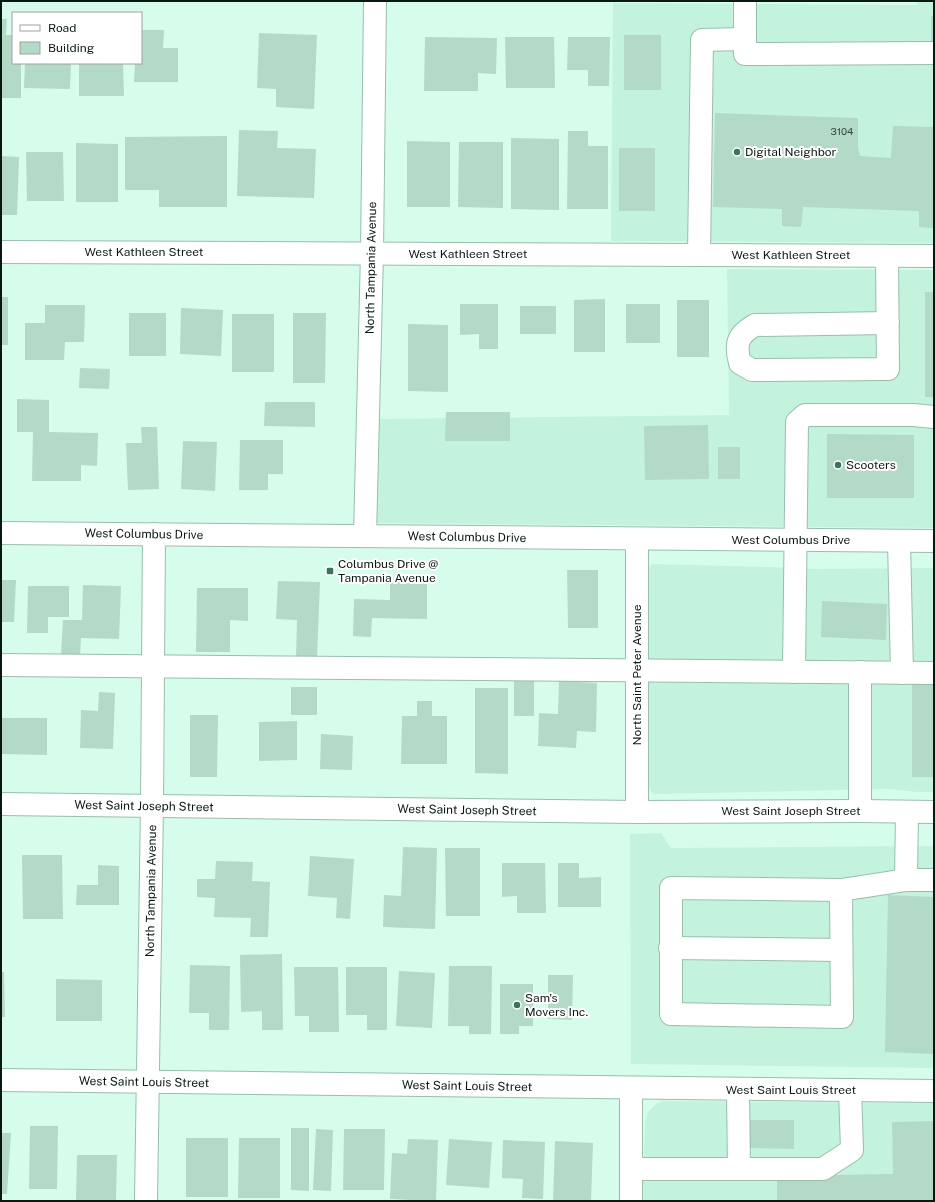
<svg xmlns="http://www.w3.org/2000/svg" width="935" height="1202" viewBox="0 0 935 1202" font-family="'Public Sans',sans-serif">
	<rect width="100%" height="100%" fill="#d6fdeb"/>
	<g fill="#c4f3dd">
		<path d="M917 1H934V243L611 241 613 3 917 5Z"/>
		<path d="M727 269 934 270V528L377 523 379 419 729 415Z"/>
		<path d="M652 564 767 567 818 569 934 568V792H918L887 789 653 794 650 789 648 780 647 580 648 569Z"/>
		<path d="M661 833 671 848 934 846V1068L631 1064 630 834Z"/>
		<path d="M663 1101 934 1103V1201H642L645 1123 648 1112 656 1104Z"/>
	</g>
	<g fill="#b3d9c7">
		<rect x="931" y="16" width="3" height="27"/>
		<path d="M1 19H7L6 35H13V63H21V98H1Z"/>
		<path d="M141 30H164L163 48H178V82H134L135 63H141Z"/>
		<path d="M259 33 317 35 314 109 276 107V89L257 88Z"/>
		<rect x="624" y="35" width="37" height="55"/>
		<path d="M425 37 497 38 496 74 478 73V91H424Z"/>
		<path d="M505 37H554L555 88H506Z"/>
		<path d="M568 37H610L609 86H588V70H567Z"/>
		<path d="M25 63H71L70 89 24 88Z"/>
		<path d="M79 63H123L124 96H79Z"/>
		<path d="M715 113 858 118V148L860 156 891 158 893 126 934 127V228L919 227V211L803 207 801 227 782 226V209L713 207Z"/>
		<path d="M239 130 278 131 277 148 316 149 314 198 237 196Z"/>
		<path d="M568 131H588V146H608V209H567Z"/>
		<path d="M227 136V207H159V190H125V137Z"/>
		<path d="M511 138 559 139V210L511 209Z"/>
		<path d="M407 141 450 142V207H407Z"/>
		<path d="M459 142H503V208L458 207Z"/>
		<path d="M76 143 118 144V202H76Z"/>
		<rect x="619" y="148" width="36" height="63"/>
		<path d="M26 152H63L64 201H27Z"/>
		<path d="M1 156 19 157 17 215H1Z"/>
		<rect x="925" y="292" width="9" height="105"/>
		<rect x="1" y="297" width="7" height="48"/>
		<path d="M605 299V352H574V300Z"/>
		<rect x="677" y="300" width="32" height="57"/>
		<path d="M460 304H498V349H479V334L460 335Z"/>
		<rect x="626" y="304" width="34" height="39"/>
		<path d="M45 305H85L84 342H65L64 360H25V323H45Z"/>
		<rect x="520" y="306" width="36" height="28"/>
		<path d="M181 308 223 310 221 356 180 354Z"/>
		<rect x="129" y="313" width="37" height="43"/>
		<path d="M293 313H326L325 383H293Z"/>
		<rect x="232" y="314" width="42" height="58"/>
		<path d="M408 324 448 325V392L408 391Z"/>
		<path d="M80 368 110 369 109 389 79 388Z"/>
		<path d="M17 399 49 400V432L98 433 97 466 81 465V481H32L33 432H17Z"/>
		<path d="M265 402H315V427L264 426Z"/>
		<path d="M446 412H510V441H445Z"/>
		<path d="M708 425 709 479 645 480 644 426Z"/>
		<path d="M141 427H157L159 489 128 490 126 443H142Z"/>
		<path d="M827 434 914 435V498H827Z"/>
		<path d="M240 440H283V474H268V490H239Z"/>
		<path d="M183 441 217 442 215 491 181 489Z"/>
		<rect x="718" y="447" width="22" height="32"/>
		<path d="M567 570H598V628H568Z"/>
		<path d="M1 580H16L14 622H1Z"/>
		<path d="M278 581 320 582 317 659 296 658 297 620 276 619Z"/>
		<path d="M390 581H427V619L372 618 371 637 353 636 354 599 390 600Z"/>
		<path d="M83 585 121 586 119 639 81 638 80 656 61 655 63 620H82Z"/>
		<path d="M28 586H69V617H48V633H27Z"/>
		<path d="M197 588H248V621L230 620V652H196Z"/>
		<path d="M822 601 887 604 886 640 821 637Z"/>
		<rect x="514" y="680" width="20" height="36"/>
		<path d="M559 681 597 683 596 732 577 731 576 748 538 746 539 713 558 714Z"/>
		<rect x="912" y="683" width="22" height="94"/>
		<rect x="291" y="687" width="26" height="28"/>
		<path d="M475 688H508V774L475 773Z"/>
		<path d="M99 692 115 693 113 749 80 748 81 710 98 711Z"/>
		<path d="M417 701H432V716H447V764H401L402 716H417Z"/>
		<path d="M190 715H218L217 777H190Z"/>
		<path d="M1 718H47V755L1 754Z"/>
		<path d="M297 721V760L259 761V722Z"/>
		<path d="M321 734 353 736 352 770 320 769Z"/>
		<path d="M403 847 437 848 435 929 383 927 384 895 401 896Z"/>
		<path d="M445 848H480V916H446Z"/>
		<path d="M22 855H62L63 919H23Z"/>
		<path d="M310 856 354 859 350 919 336 918 337 898 308 896Z"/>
		<path d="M216 861 253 862 252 881 270 882 268 937H250L251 918 214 917 215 898 197 897V879H215Z"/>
		<path d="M502 863H545L546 913H517V896L502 897Z"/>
		<path d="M558 863H579V878L601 877V907H558Z"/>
		<path d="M98 865 119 866V905H76L77 885H98Z"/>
		<path d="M888 895 934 897V1054L885 1052Z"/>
		<path d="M282 954 283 1030H262V1011L241 1012 240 955Z"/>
		<path d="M190 965 230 966 229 1030H209V1013H189Z"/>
		<path d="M449 966H492L491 1034H469V1026H448Z"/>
		<path d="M294 967H338L339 1032H309V1016H295Z"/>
		<path d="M346 967H387V1030H367V1015H346Z"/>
		<path d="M399 971 435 973 432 1028 396 1026Z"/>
		<path d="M1 972H4L5 1017H1Z"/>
		<path d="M548 975H573L572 1020 548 1019Z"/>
		<path d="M56 979 102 980V1021H56Z"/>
		<path d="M500 984H533V1026H519V1034H500Z"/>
		<path d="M749 1120H794V1149L749 1148Z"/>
		<path d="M934 1121V1201H777V1176L893 1174 892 1122Z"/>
		<path d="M30 1126H58L57 1189H29Z"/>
		<path d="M291 1128H309V1191L291 1190Z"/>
		<path d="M316 1129 333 1130 331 1191 313 1190Z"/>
		<path d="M344 1129H385L384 1190H343Z"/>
		<path d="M1 1133H11L7 1194H1Z"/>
		<rect x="186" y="1138" width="42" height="59"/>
		<path d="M239 1138H280V1198H238Z"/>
		<path d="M408 1139 438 1140 436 1201 390 1199 392 1153 407 1154Z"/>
		<path d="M449 1139 492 1142 489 1188 446 1185Z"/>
		<path d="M503 1140 545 1142 543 1199 522 1198 523 1179 502 1178Z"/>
		<path d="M555 1141 593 1143 591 1201H553Z"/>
		<path d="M77 1155H117L116 1201H76Z"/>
	</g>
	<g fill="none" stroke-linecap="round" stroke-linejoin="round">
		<g stroke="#98beac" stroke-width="24">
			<g id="minor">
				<path d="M745 1V54L934 53"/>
				<path d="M1 252 934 256"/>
				<path d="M699 255 702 40 744 39"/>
				<path d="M887 256 888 369 752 370 740 363C735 344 737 335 755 325L888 323"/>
				<path d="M365 536 372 253 375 1"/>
				<path d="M637 539V812"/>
				<path d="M899 541 902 673"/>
				<path d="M1 665 934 673"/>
				<path d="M794 672 797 422 805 415H913L934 417"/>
				<path d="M860 672V811"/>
				<path d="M1 804 637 812 860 811 934 812"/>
				<path d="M906 880H934"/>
				<path d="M841 890 842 1017 671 1014V888L841 890 906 880 907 812"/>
				<path d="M670 948 841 950"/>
				<path d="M1 1080 934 1091"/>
				<path d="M631 1088V1201"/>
				<path d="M738 1090 739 1169"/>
				<path d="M631 1169H823L852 1150 850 1090"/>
				<path d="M146 1201 152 805 154 534"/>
			</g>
		</g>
		<g stroke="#98beac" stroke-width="24">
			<path id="major" d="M1 533 934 541"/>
		</g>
		<use href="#minor" stroke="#fff" stroke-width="22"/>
		<use href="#major" stroke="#fff" stroke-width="22"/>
	</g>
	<g fill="#3a745d" stroke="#fff" stroke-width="1.5">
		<circle cx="737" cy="152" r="4"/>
		<circle cx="838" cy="465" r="4"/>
		<rect x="326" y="567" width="8" height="8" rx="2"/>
		<circle cx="517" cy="1005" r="4"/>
	</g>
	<g text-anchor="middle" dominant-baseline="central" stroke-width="4" stroke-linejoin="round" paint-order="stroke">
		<g font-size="10" fill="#34483f">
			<text x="842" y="131">3104</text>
		</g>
		<g font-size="12" fill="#0a1812" stroke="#fff" text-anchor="start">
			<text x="745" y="152">Digital Neighbor</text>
			<text x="846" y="465">Scooters</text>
			<text x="338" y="564">Columbus Drive @<tspan x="338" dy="14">Tampania Avenue</tspan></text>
			<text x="525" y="998">Sam's<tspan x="525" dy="14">Movers Inc.</tspan></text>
		</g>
		<g font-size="12" fill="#0a1812" stroke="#fff">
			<text x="144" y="252">West Kathleen Street</text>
			<text x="468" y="254">West Kathleen Street</text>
			<text x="791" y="255">West Kathleen Street</text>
			<text transform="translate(371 268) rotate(-89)">North Tampania Avenue</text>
			<text transform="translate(144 534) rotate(1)">West Columbus Drive</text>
			<text transform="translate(467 537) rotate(1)">West Columbus Drive</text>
			<text x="791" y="540">West Columbus Drive</text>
			<text transform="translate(637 675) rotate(-90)">North Saint Peter Avenue</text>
			<text transform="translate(144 806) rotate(1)">West Saint Joseph Street</text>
			<text transform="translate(467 810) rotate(1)">West Saint Joseph Street</text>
			<text x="791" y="811">West Saint Joseph Street</text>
			<text transform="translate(151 891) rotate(-89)">North Tampania Avenue</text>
			<text transform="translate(144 1082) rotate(1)">West Saint Louis Street</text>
			<text transform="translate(467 1086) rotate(1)">West Saint Louis Street</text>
			<text x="791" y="1090">West Saint Louis Street</text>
		</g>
	</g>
	<rect width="935" height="1202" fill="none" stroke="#0a1812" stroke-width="4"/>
	<rect x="12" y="12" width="130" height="52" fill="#ffffff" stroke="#9da3a0"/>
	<rect x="20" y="25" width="20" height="6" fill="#ffffff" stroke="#9da3a0"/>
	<text x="48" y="32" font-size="12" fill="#0a1812">Road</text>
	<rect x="20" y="42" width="20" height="12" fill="#b3d9c7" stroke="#9da3a0"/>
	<text x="48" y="52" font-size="12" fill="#0a1812">Building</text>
</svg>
